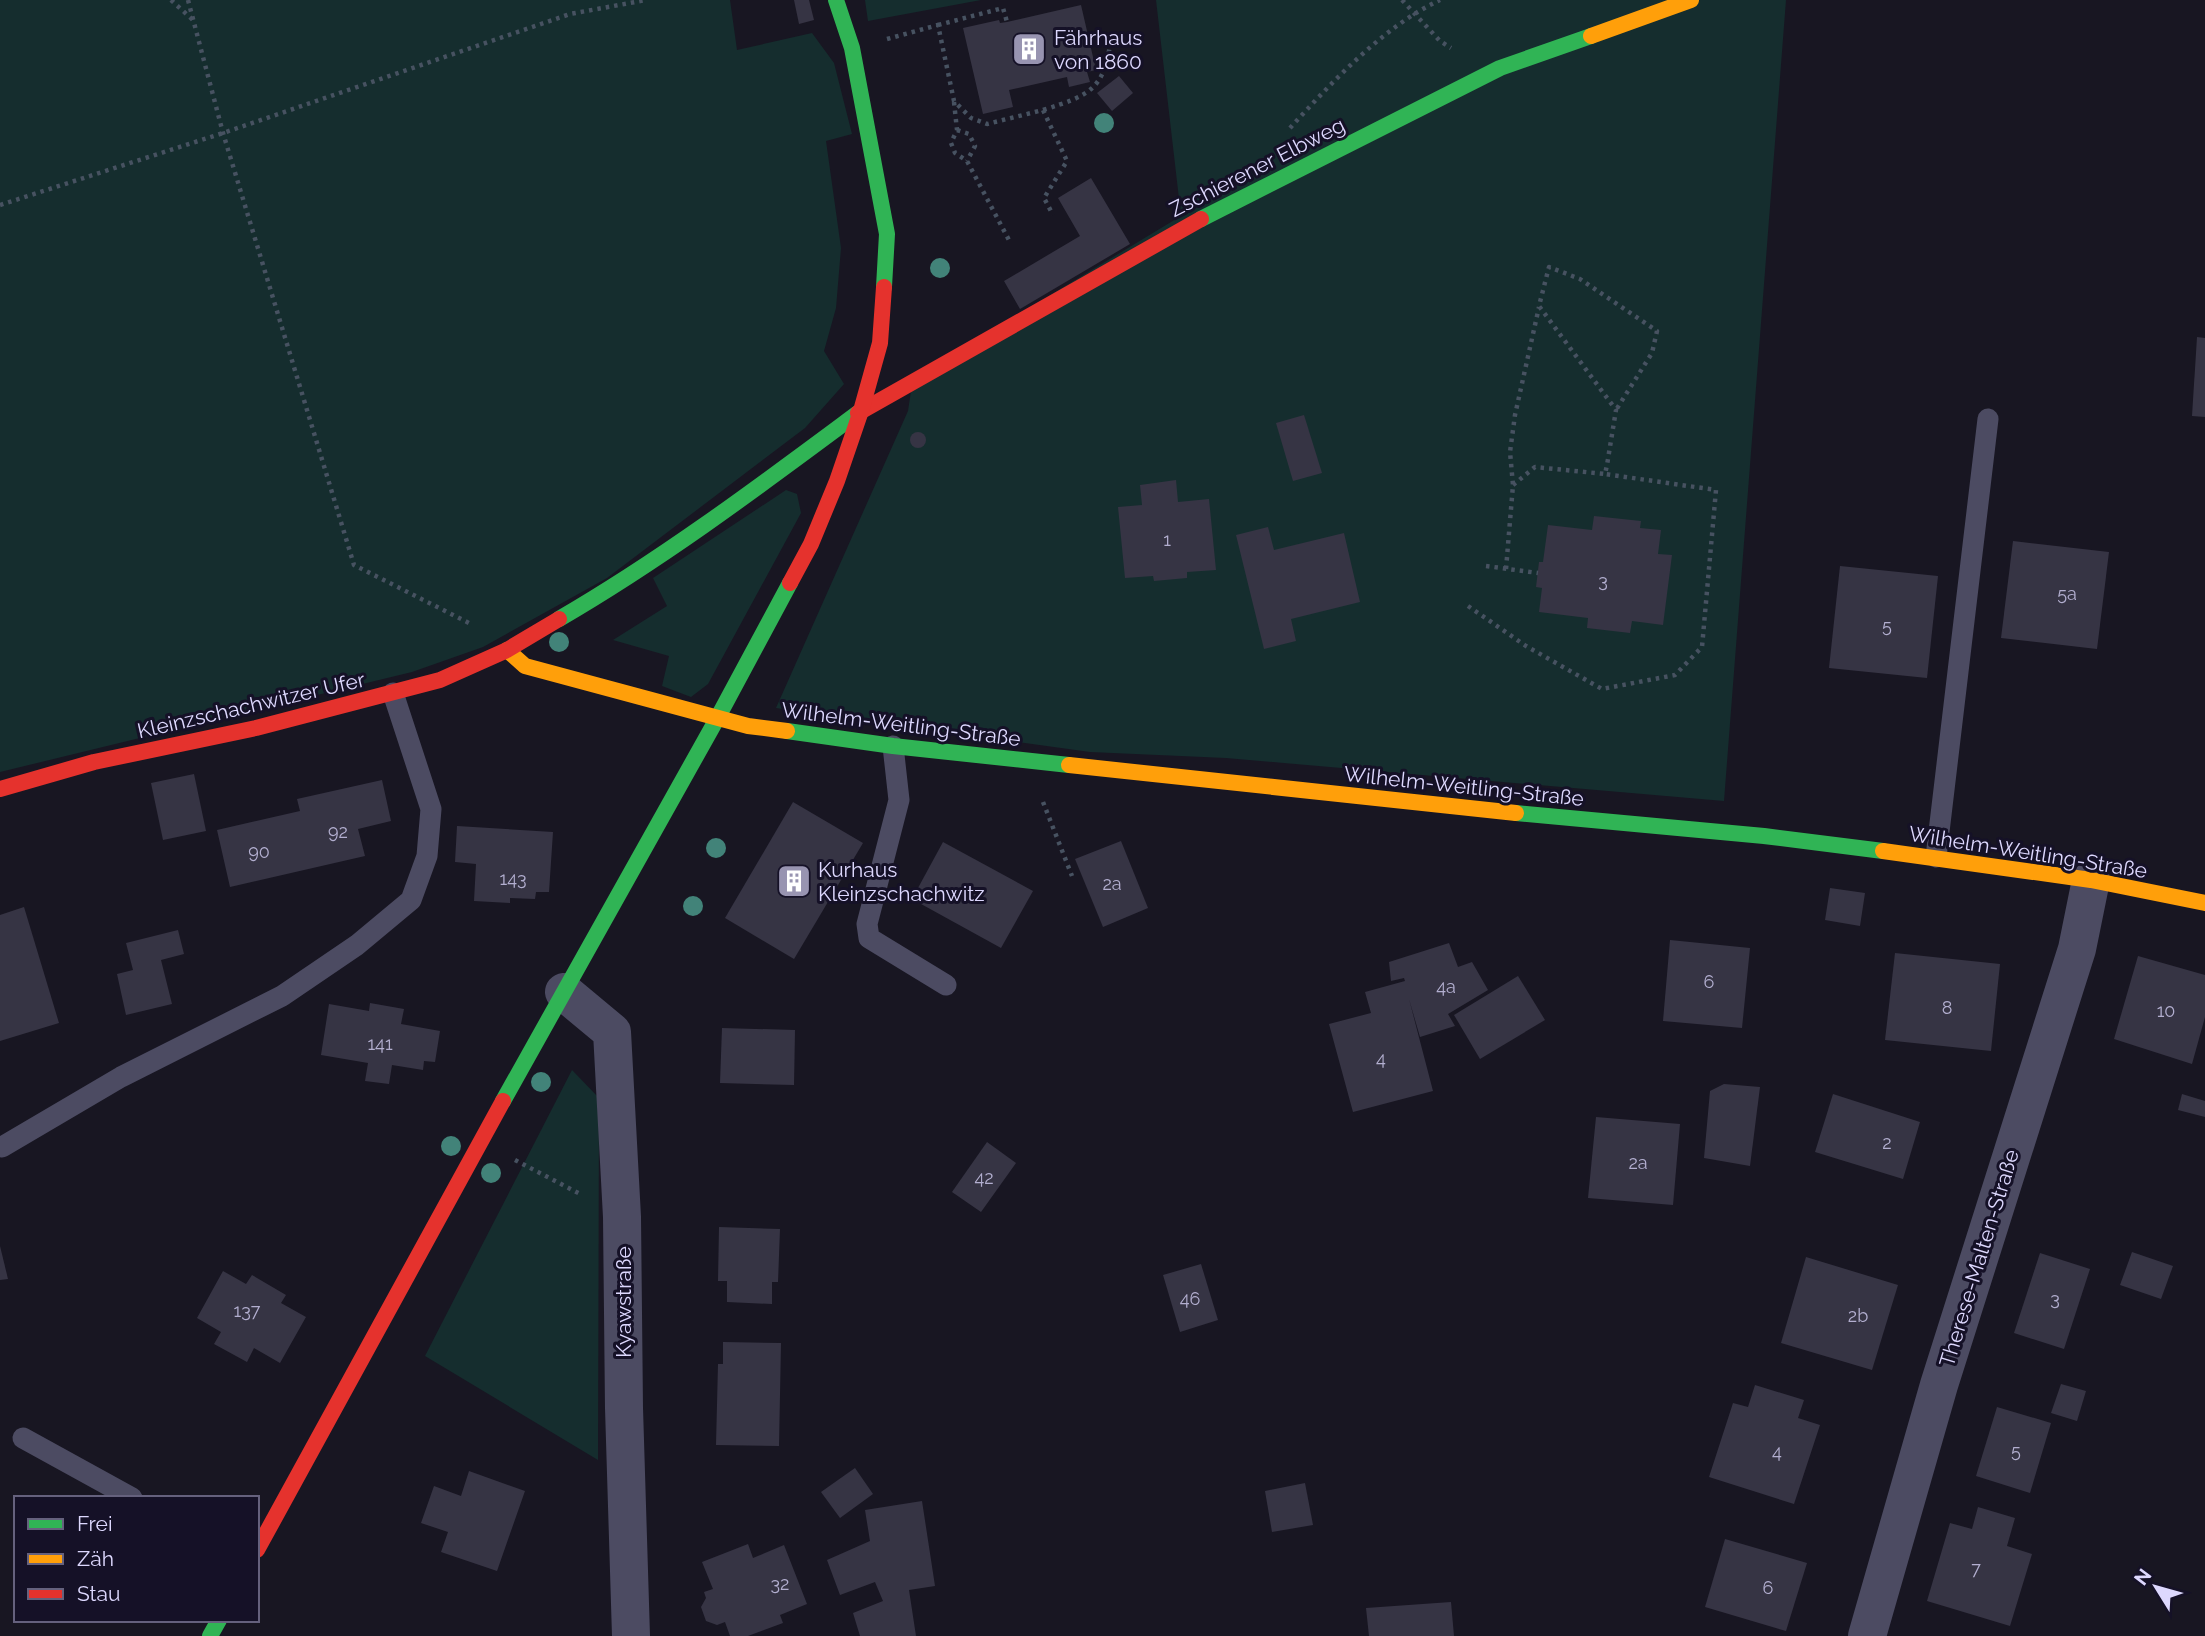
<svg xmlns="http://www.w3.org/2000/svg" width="2205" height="1636" viewBox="0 0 2205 1636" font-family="Raleway,sans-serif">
	<rect width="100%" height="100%" fill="#181622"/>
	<g fill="#152d2e">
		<path d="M0 0H730L737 50 812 33 834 63 852 134 826 141 841 248 836 308 824 351 844 384 805 428 607 578 483 647 412 672 0 772Z"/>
		<path d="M865 0H981L868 21Z"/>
		<path d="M1156 0H1786L1724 801 1226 758 1090 752 776 708 908 411 913 378 1181 216Z"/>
		<path d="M786 490 797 494 801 513 708 684 691 697 662 686 669 656 613 640 667 606 653 578Z"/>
		<path d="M572 1070 599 1098 598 1460 425 1356Z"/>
	</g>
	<g fill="#363444">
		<path d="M794 0H809L814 20 799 24Z"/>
		<path d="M1081 5 1096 70 1087 72 1090 82 1069 87 1067 77 1009 90 1013 107 983 114 963 28 999 20 1000 23 1007 22Z"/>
		<path d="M1119 76 1133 93 1112 111 1097 93Z"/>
		<path d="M1091 178 1130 244 1020 309 1004 281 1080 236 1058 198Z"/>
		<path d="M2197 337 2205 338V417L2192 416Z"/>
		<path d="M1304 415 1322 473 1293 481 1276 423Z"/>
		<circle cx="918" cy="440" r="8"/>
		<path d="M1176 480 1178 502 1209 499 1216 570 1187 572V578L1154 581 1153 576 1125 578 1118 507 1142 505 1140 485Z"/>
		<path d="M1594 516 1641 521 1640 528 1661 530 1658 554 1672 555 1663 625 1632 621 1630 633 1587 628 1588 618 1539 612 1542 588 1536 587 1539 562H1543L1548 525 1592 530Z"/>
		<path d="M1268 527 1274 550 1344 533 1360 602 1291 619 1296 641 1264 649 1236 535Z"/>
		<path d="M2013 541 2109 552 2097 649 2001 638Z"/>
		<path d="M1840 566 1938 576 1927 678 1829 668Z"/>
		<path d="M194 774 206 831 163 840 151 783Z"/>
		<path d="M382 780 391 821 358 829 365 856 230 887 217 830 300 811 297 799Z"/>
		<path d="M793 802 863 843 794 959 725 918Z"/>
		<path d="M457 826 553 832 549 892H536L535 899 510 898V903L474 901 476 864 455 862Z"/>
		<path d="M1121 841 1148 908 1103 927 1075 859Z"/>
		<path d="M943 842 1033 891 1001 948 912 899Z"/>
		<path d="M1830 888 1865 893 1860 926 1825 920Z"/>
		<path d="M24 907 59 1023 0 1041V915Z"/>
		<path d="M178 930 184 954 161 960 172 1004 126 1015 117 974 133 970 126 943Z"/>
		<path d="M1670 940 1750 948 1742 1028 1663 1021Z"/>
		<path d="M1449 943 1458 967 1472 962 1488 990 1448 1014 1455 1026 1420 1037 1409 999 1433 1091 1353 1112 1329 1024 1371 1013 1365 992 1405 981 1404 978 1391 981 1389 962Z"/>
		<path d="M1895 953 2000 964 1991 1051 1885 1040Z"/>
		<path d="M2138 956 2205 975V1017L2192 1064 2114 1039Z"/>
		<path d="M1518 976 1545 1020 1480 1059 1454 1015Z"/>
		<path d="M370 1003 404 1009 401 1024 440 1031 435 1062 424 1061 423 1070 392 1065 389 1084 365 1081 368 1063 321 1055 329 1004 369 1011Z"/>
		<path d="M722 1028 795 1030 794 1085 720 1083Z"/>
		<path d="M1724 1084 1760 1087 1750 1166 1704 1158 1710 1091Z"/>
		<path d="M1833 1094 1920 1122 1903 1179 1815 1152Z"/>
		<path d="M2182 1094 2205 1101V1117L2178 1110Z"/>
		<path d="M1596 1117 1680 1124 1673 1205 1588 1198Z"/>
		<path d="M987 1142 1016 1163 981 1212 952 1192Z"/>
		<path d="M719 1227 780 1229 778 1282H772V1304L727 1302V1281H718Z"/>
		<path d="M0 1246 8 1279 0 1280Z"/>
		<path d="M2132 1252 2173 1266 2161 1299 2120 1285Z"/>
		<path d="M2040 1253 2090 1269 2064 1349 2014 1333Z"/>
		<path d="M1806 1257 1898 1285 1872 1370 1781 1343Z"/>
		<path d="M1201 1264 1218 1320 1180 1332 1163 1275Z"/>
		<path d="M223 1271 246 1284 252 1275 286 1295 281 1303 306 1317 280 1363 254 1348 247 1362 214 1344 221 1332 197 1318Z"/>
		<path d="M723 1342 781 1343 779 1446 716 1445 718 1364H723Z"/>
		<path d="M2061 1384 2086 1391 2077 1421 2051 1413Z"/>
		<path d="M1755 1385 1804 1400 1798 1418 1820 1425 1794 1504 1709 1477 1733 1403 1748 1407Z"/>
		<path d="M1997 1407 2051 1423 2030 1493 1976 1476Z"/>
		<path d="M855 1468 873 1494 840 1518 821 1492Z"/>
		<path d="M469 1471 525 1491 497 1571 441 1552 448 1532 421 1523 434 1486 461 1496Z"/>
		<path d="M1305 1483 1313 1525 1272 1532 1265 1491Z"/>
		<path d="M922 1501 935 1586 909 1590 916 1636H860L853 1613 883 1601 875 1582 840 1595 827 1560 870 1541 865 1510Z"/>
		<path d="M1978 1507 2015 1518 2007 1546 2032 1554 2010 1626 1927 1601 1950 1523 1972 1529Z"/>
		<path d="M1725 1539 1807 1563 1786 1631 1705 1607Z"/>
		<path d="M748 1544 753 1558 784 1545 807 1604 780 1615 783 1623 748 1636H730L725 1622 717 1625 706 1621 701 1607 706 1598 704 1592 713 1589 702 1562Z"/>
		<path d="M1451 1602 1454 1636H1369L1366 1608Z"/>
	</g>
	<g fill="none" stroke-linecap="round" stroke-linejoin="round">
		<g stroke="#475261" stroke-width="4.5" stroke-dasharray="3.5 5" stroke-linecap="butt">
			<path d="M171 0 194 21"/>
			<path d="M188 0 223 133 354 565 469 623"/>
			<path d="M1402 0 1440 41 1451 48"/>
			<path d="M938 25 1003 8 1007 22"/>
			<path d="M887 39 938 25 954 101 971 118 987 124 1043 110 1067 161 1044 198 1053 215"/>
			<path d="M954 102 957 130 951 143 955 153 967 161 1010 242"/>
			<path d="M1043 110C1090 95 1105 90 1111 37"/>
			<path d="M1290 128C1332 82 1384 26 1440 0"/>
			<path d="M957 130 969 134 975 146 967 161"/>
			<path d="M0 205 223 133 570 14 646 0"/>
			<path d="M1513 485 1535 467 1605 474 1607 465 1616 410 1539 306 1549 267 1580 279 1657 331 1652 353 1616 410"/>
			<path d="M1486 566 1538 573"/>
			<path d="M1506 569 1513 485 1510 452 1515 415 1539 307"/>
			<path d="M1468 606 1526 646 1602 689 1675 675 1702 647 1716 490 1605 474"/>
			<path d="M1043 802 1072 876"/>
			<path d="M515 1160 582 1195"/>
		</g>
		<g stroke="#4c4b62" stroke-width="21">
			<path d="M893 746 899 800 867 924 869 938 946 985"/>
			<path d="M1936 857 1988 419"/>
			<path d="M2 1147 121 1077 282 996 357 945 411 900 427 856 431 809 393 693"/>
			<path d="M23 1438 132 1498"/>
		</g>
		<g stroke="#4c4b62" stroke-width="38">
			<path d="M564 992 612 1032 622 1217 624 1408 631 1636"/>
			<path d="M1867 1636 1939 1385 2077 949 2091 880"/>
		</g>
		<g stroke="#30b455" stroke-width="16">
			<path d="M836 0 852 48 887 234 884 287"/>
			<path d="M1201 219 1500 68 1591 36"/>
			<path d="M559 619C664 558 761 485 858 413"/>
			<path d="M787 731 893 746 1069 765"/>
			<path d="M1516 813 1764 836 1883 851"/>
			<path d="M503 1101 718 717 790 583"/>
			<path d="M210 1636 219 1620"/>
		</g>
		<g stroke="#ff9f0a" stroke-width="16">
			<path d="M1591 36 1691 0"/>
			<path d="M507 650 525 666 748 726 787 731"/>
			<path d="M1069 765 1516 813"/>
			<path d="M1883 851 2091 880 2205 903"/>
		</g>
		<g stroke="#e5322d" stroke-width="16">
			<path d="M858 413 1201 219"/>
			<path d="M790 583 811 544 837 481 861 411 880 343 884 287"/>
			<path d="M0 789 94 762 256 728 440 680 507 650 559 619"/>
			<path d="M257 1550 503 1101"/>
		</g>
	</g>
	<g fill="#428379">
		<circle cx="1104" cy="123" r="10"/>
		<circle cx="940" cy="268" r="10"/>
		<circle cx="559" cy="642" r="10"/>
		<circle cx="716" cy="848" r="10"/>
		<circle cx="693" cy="906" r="10"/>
		<circle cx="541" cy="1082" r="10"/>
		<circle cx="451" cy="1146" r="10"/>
		<circle cx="491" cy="1173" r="10"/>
	</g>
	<defs>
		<g id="building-square" transform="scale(1.75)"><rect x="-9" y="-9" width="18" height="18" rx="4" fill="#9894b1" stroke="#151127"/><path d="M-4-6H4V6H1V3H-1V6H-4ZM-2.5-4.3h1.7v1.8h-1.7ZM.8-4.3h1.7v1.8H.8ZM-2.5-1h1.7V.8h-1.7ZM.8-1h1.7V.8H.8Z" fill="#fff"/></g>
	</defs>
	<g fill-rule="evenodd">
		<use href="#building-square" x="1029" y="49"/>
		<use href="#building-square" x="794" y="881"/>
	</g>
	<g text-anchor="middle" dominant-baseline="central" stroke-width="6" stroke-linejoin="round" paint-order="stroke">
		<g font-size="18" fill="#b3afd0">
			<text x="1167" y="539">1</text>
			<text x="1603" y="580">3</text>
			<text x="2067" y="593">5a</text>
			<text x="1887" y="625">5</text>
			<text x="338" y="831">92</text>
			<text x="259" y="851">90</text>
			<text x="513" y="878">143</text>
			<text x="1112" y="883">2a</text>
			<text x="1709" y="981">6</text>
			<text x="1446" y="986">4a</text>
			<text x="1947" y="1007">8</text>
			<text x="2166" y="1010">10</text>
			<text x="380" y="1043">141</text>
			<text x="1381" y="1058">4</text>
			<text x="1887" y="1142">2</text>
			<text x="1638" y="1162">2a</text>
			<text x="984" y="1177">42</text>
			<text x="1190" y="1298">46</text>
			<text x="2055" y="1298">3</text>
			<text x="247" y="1310">137</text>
			<text x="1858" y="1315">2b</text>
			<text x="2016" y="1450">5</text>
			<text x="1777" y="1451">4</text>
			<text x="1976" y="1568">7</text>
			<text x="780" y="1583">32</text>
			<text x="1768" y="1587">6</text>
		</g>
		<g font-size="21" fill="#ddd8fe" stroke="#151127" text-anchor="start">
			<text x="1054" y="37">Fährhaus<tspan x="1054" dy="24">von 1860</tspan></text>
			<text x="818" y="869">Kurhaus<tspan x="818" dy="24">Kleinzschachwitz</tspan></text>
		</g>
		<g font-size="21" fill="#ddd8fe" stroke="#151127">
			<text transform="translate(1257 167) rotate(-27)">Zschierener Elbweg</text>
			<text transform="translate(251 705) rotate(-13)">Kleinzschachwitzer Ufer</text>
			<text transform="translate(901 724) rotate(7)">Wilhelm-Weitling-Straße</text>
			<text transform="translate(1464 786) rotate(6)">Wilhelm-Weitling-Straße</text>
			<text transform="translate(2028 852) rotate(9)">Wilhelm-Weitling-Straße</text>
			<text transform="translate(1979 1258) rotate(-73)">Therese-Malten-Straße</text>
			<text transform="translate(623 1302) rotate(-90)">Kyawstraße</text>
		</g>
	</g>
	<rect x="14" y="1496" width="245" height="126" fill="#151127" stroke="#65617d" stroke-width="2"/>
	<rect x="28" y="1519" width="35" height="10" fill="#30b455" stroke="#65617d" stroke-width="2"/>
	<text x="77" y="1531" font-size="21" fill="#ddd8fe">Frei</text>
	<rect x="28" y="1554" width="35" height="10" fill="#ff9f0a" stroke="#65617d" stroke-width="2"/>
	<text x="77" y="1566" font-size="21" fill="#ddd8fe">Zäh</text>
	<rect x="28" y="1589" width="35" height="10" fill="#e5322d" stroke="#65617d" stroke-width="2"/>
	<text x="77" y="1601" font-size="21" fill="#ddd8fe">Stau</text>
	<g transform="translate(2156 1587) rotate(307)" stroke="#151127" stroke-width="5" paint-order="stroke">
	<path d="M0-5L12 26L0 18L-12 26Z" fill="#ddd8fe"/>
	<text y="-10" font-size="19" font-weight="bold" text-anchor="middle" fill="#ddd8fe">N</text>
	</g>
</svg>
